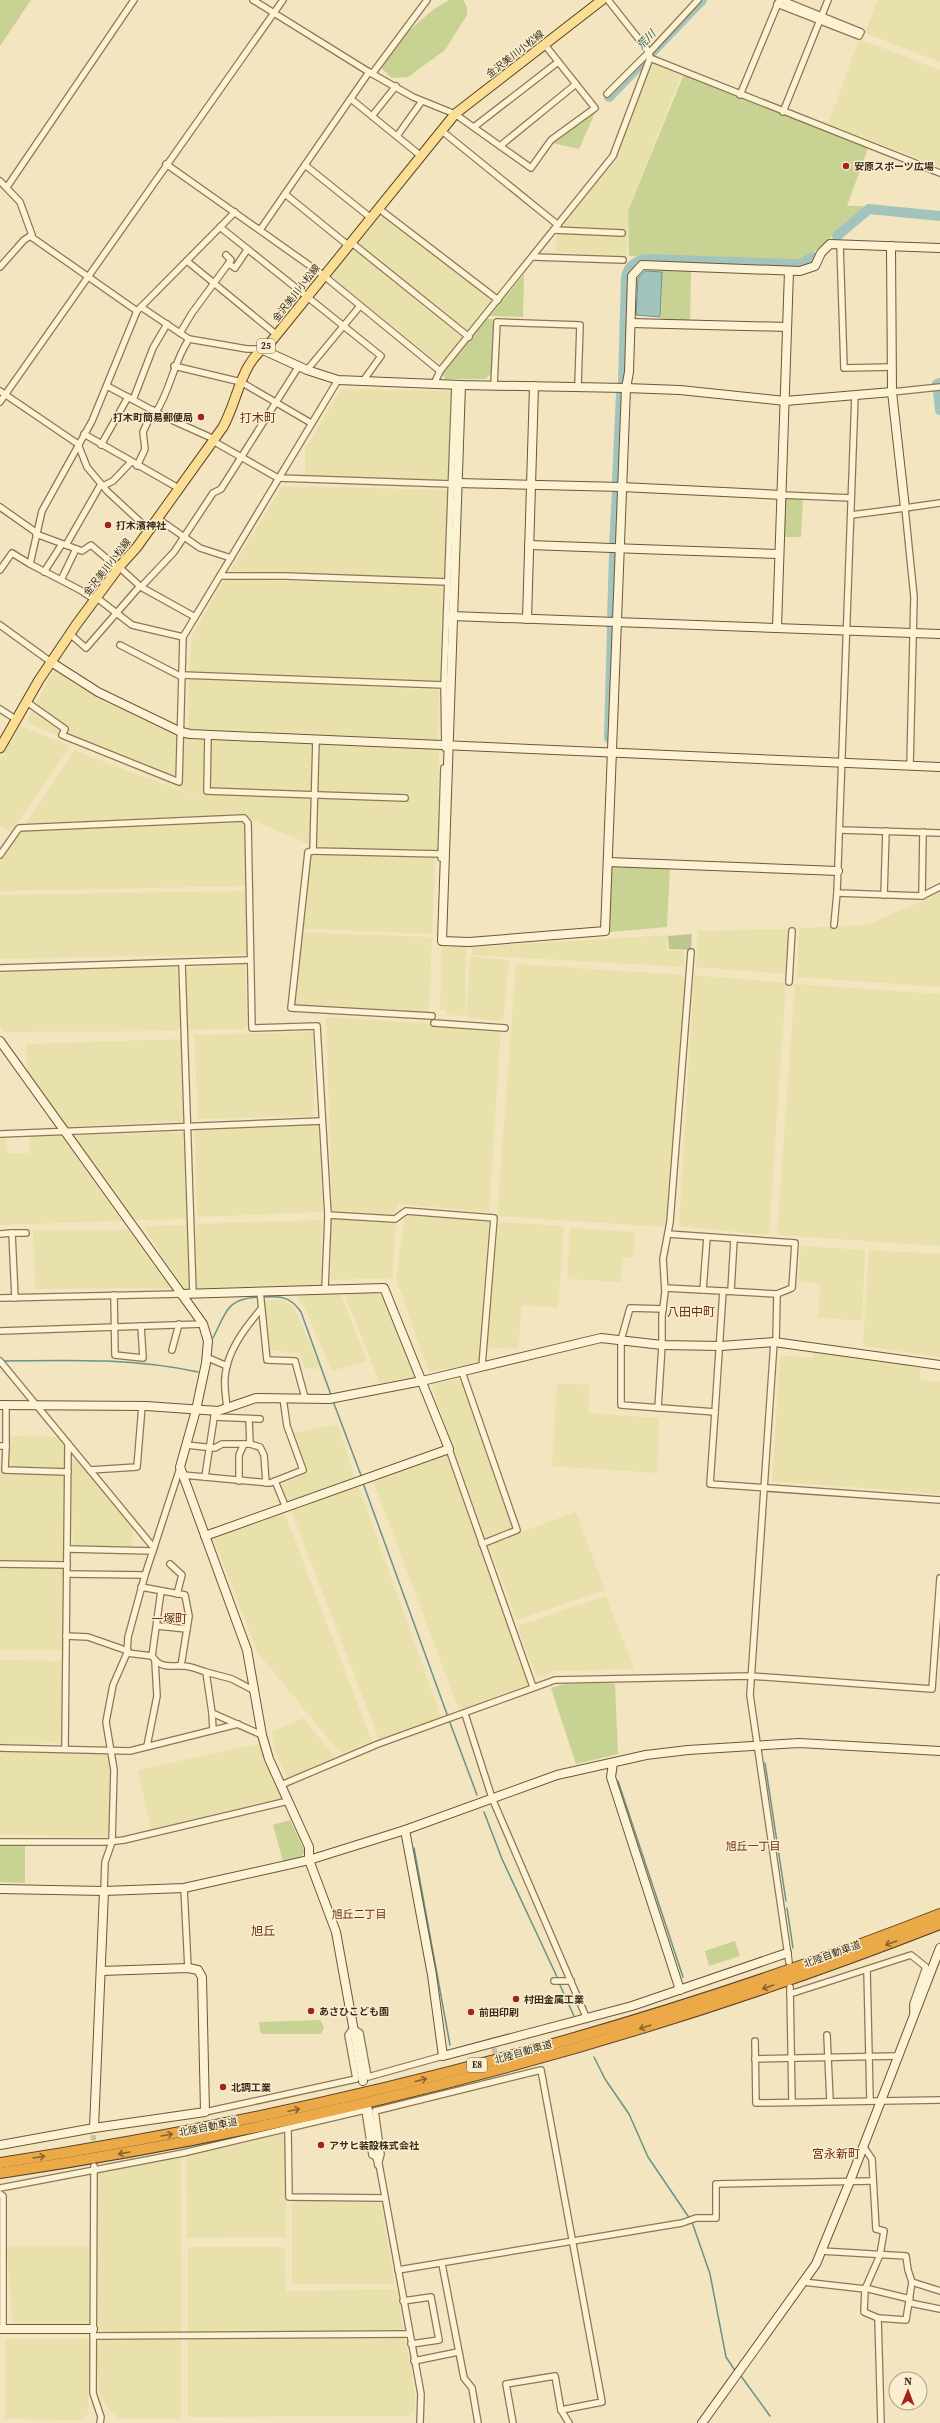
<svg xmlns="http://www.w3.org/2000/svg" width="940" height="2423" viewBox="0 0 940 2423" font-family="'Source Serif 4','Noto Sans JP',serif">
	<rect width="100%" height="100%" fill="#f2e5c0"/>
	<g fill="#e9e1ac">
		<path d="M878 0H940V62L865 33Z"/>
		<path d="M859 39 940 70V167L828 124Z"/>
		<path d="M652 61 682 73 628 211 627 256 556 252 557 233 614 157Z"/>
		<path d="M382 215 496 301 442 366 329 275Z"/>
		<path d="M341 389 453 391 449 481 305 476V449Z"/>
		<path d="M282 486 447 490 444 579 230 571Z"/>
		<path d="M225 579 443 586 440 681 189 671 192 635Z"/>
		<path d="M54 669 97 696 183 737 439 748 437 854 313 846 238 814 26 824 74 750 205 800 26 722Z"/>
		<path d="M189 678 439 690 438 740 188 729Z"/>
		<path d="M21 726 71 746 11 832 0 825V759Z"/>
		<path d="M241 822 244 823 247 886 0 891V862L22 831Z"/>
		<path d="M310 854 435 858 432 934 303 929Z"/>
		<path d="M246 891 249 954 0 959V895Z"/>
		<path d="M940 893V987L797 977 799 928 867 925Z"/>
		<path d="M791 929 788 974 696 967 698 931Z"/>
		<path d="M302 932 432 937 429 1012 295 1005Z"/>
		<path d="M667 935V950L684 951V967L472 955V947Z"/>
		<path d="M442 946 466 947 465 1016 446 1015V1010H440Z"/>
		<path d="M470 957 509 960 503 1021 466 1018Z"/>
		<path d="M245 964 247 1025 245 1029 187 1030 184 968Z"/>
		<path d="M516 964 685 975 667 1227 497 1216Z"/>
		<path d="M177 967 182 1026 177 1031 5 1032 0 1025V971Z"/>
		<path d="M694 975 786 983 769 1235 679 1226Z"/>
		<path d="M795 984 940 994V1246L777 1235Z"/>
		<path d="M326 1017 501 1028 489 1212 399 1204 392 1215 332 1210Z"/>
		<path d="M313 1032 314 1116 198 1119 194 1035Z"/>
		<path d="M182 1039 183 1121 66 1127 27 1071 26 1044Z"/>
		<path d="M318 1123 323 1212 197 1217 195 1128Z"/>
		<path d="M185 1132 187 1219 133 1220 75 1138 76 1135Z"/>
		<path d="M61 1135 122 1221 0 1225V1137H6L8 1153H30L29 1136Z"/>
		<path d="M405 1215 489 1222 478 1363 429 1372 396 1278Z"/>
		<path d="M331 1219 396 1223 392 1278 331 1280Z"/>
		<path d="M322 1220 321 1285 196 1289V1224Z"/>
		<path d="M498 1222 564 1226 558 1308 522 1305 518 1349 487 1347Z"/>
		<path d="M191 1225 190 1288 186 1290 179 1286 144 1226Z"/>
		<path d="M570 1228 635 1232 633 1257 623 1258 621 1282 567 1279Z"/>
		<path d="M33 1230H129L172 1288 35 1289Z"/>
		<path d="M801 1246 865 1250 862 1321 818 1317 820 1284 798 1281Z"/>
		<path d="M869 1250 940 1254V1357L863 1346Z"/>
		<path d="M373 1291 386 1300 417 1376 380 1383 344 1293Z"/>
		<path d="M340 1292 367 1361 332 1371 304 1306 297 1299V1294Z"/>
		<path d="M282 1300 293 1306 321 1369 305 1368 300 1354 271 1350 264 1301Z"/>
		<path d="M814 1349 921 1365 920 1379 940 1382V1494L772 1481 780 1355 813 1358Z"/>
		<path d="M460 1379 512 1527 485 1538 431 1384Z"/>
		<path d="M557 1383 590 1385 588 1413 659 1418 657 1473 552 1466Z"/>
		<path d="M337 1424 355 1478 288 1503 281 1484 307 1473 293 1433Z"/>
		<path d="M10 1436 59 1437 65 1445V1469L9 1468Z"/>
		<path d="M446 1453 529 1684 459 1710 373 1480Z"/>
		<path d="M76 1458 133 1527 132 1547 73 1545 71 1460Z"/>
		<rect x="0" y="1473" width="65" height="87"/>
		<path d="M356 1485 359 1488 442 1719 379 1739 291 1510Z"/>
		<path d="M284 1512 372 1741 341 1754 258 1653 213 1538Z"/>
		<path d="M576 1512 605 1590 517 1620 488 1544Z"/>
		<path d="M0 1566H66L64 1650H0Z"/>
		<path d="M606 1596 634 1669 554 1671 538 1679 517 1626Z"/>
		<path d="M0 1660 63 1661V1743L0 1744Z"/>
		<path d="M303 1718 335 1757 287 1778 274 1749 272 1732Z"/>
		<path d="M260 1743 283 1798 151 1830 138 1770Z"/>
		<path d="M0 1751 104 1752 111 1759 109 1837 0 1834Z"/>
		<path d="M286 2133V2237L187 2238 186 2156Z"/>
		<path d="M181 2158 182 2332 102 2333 98 2329 97 2173Z"/>
		<path d="M292 2200H380L395 2284H292Z"/>
		<path d="M6 2246H89V2324L13 2326Z"/>
		<path d="M188 2247H285L286 2291 397 2289 404 2332H188Z"/>
		<path d="M405 2338 415 2394V2411L408 2416 188 2417V2339Z"/>
		<path d="M5 2339H87L90 2342 88 2414 82 2420 5 2419Z"/>
		<path d="M101 2340H181V2419H120L109 2410 98 2390 97 2344Z"/>
	</g>
	<g fill="#c8d292">
		<path d="M0 0H31L0 46Z"/>
		<path d="M449 0H463L467 7V15L445 50 408 77 392 78 380 67 381 55 434 9Z"/>
		<path d="M684 74 868 148 847 206H868L802 262 629 256 628 211Z"/>
		<path d="M597 108 579 149 552 143Z"/>
		<path d="M662 269 691 270 690 321 661 320Z"/>
		<path d="M524 274 523 317 490 316Z"/>
		<path d="M487 319H493L492 373 485 379H446L442 375Z"/>
		<path d="M786 498H803L801 537H784Z"/>
		<path d="M611 864 670 867 667 927 609 932Z"/>
		<path d="M609 1683 615 1684 618 1754 576 1764 551 1688 564 1684Z"/>
		<path d="M290 1820 305 1852 301 1857 283 1861 273 1825Z"/>
		<path d="M0 1846H25V1883L0 1882Z"/>
		<path d="M735 1941 740 1956 709 1966 705 1951Z"/>
		<path d="M320 2020 324 2027 321 2034H263L260 2032 259 2022Z"/>
	</g>
	<path fill="#bdc693" d="M692 934 691 950 669 949 668 936Z"/>
	<path fill="#a3c4bc" stroke="#69938a" d="M645 271 662 272 660 317 636 315 638 278Z"/>
	<g fill="none" stroke-linecap="round" stroke-linejoin="round">
		<g stroke="#69938a" stroke-width="1.5">
			<path d="M262 1297C280 1296 290 1296 301 1312L331 1395"/>
			<path d="M213 1338C226 1313 226 1298 259 1297"/>
			<path d="M3 1361C71 1360 131 1358 198 1372"/>
			<path d="M333 1401 362 1478"/>
			<path d="M363 1483 448 1717"/>
			<path d="M449 1720 477 1795"/>
			<path d="M765 1763 786 1901"/>
			<path d="M618 1781 683 1977"/>
			<path d="M484 1812 502 1859 558 1979"/>
			<path d="M414 1848 450 2045"/>
			<path d="M787 1908 793 1948"/>
			<path d="M559 1983 574 2016"/>
			<path d="M594 2057 605 2079 629 2114 648 2157 690 2219"/>
			<path d="M692 2222 710 2274 726 2357 736 2372"/>
			<path d="M741 2376 770 2416"/>
		</g>
		<g stroke="#a3c4bc" stroke-width="10">
			<path d="M609 97 702 0"/>
			<path d="M837 236 869 209 940 216"/>
			<path d="M623 382 626 278C627 267 636 260 647 259L793 264H801L813 257"/>
			<path d="M937 384 940 383"/>
			<path d="M938 391 940 410"/>
			<path d="M617 482 621 393"/>
			<path d="M614 546 617 492"/>
			<path d="M612 620 614 554"/>
			<path d="M609 738 612 627"/>
		</g>
		<g stroke="#cdc09f" stroke-width="5.5" stroke-dasharray="5.5 3" stroke-linecap="butt">
			<path d="M494 2048 499 2075"/>
			<path d="M93 2135 94 2148"/>
		</g>
		<g stroke="#8d7656" stroke-width="8">
			<g id="street">
				<path d="M253 0 369 72 413 97 455 114 531 168 551 140 595 108 545 45"/>
				<path d="M777 4 859 36 861 32 782 0"/>
				<path d="M649 53 698 0"/>
				<path d="M650 58 940 173"/>
				<path d="M372 74 427 0"/>
				<path d="M607 94 649 52"/>
				<path d="M740 95 779 1"/>
				<path d="M351 99 421 156"/>
				<path d="M783 112 828 0"/>
				<path d="M372 116 396 86"/>
				<path d="M474 127 558 62"/>
				<path d="M442 131 558 225"/>
				<path d="M397 136 422 101"/>
				<path d="M500 146 576 84"/>
				<path d="M166 164 323 275 440 371"/>
				<path d="M305 165 371 218"/>
				<path d="M0 181 20 202 32 235 24 240 0 267"/>
				<path d="M7 187 134 0"/>
				<path d="M285 194 349 246"/>
				<path d="M378 208 498 300"/>
				<path d="M220 227 381 356 363 381"/>
				<path d="M260 230 369 72"/>
				<path d="M554 230 622 233"/>
				<path d="M30 236 137 311"/>
				<path d="M352 243 469 337"/>
				<path d="M840 244 844 368 892 367"/>
				<path d="M534 257 623 260"/>
				<path d="M187 261 277 335"/>
				<path d="M229 264 235 268 247 250"/>
				<path d="M141 307 189 339 247 349H261"/>
				<path d="M180 333 192 313 231 260 226 255"/>
				<path d="M174 366 241 382 311 423"/>
				<path d="M307 370 360 306"/>
				<path d="M434 384 440 371 613 156 650 58 649 52 608 0"/>
				<path d="M494 385 497 322 580 325 578 386"/>
				<path d="M107 386 165 417 214 439"/>
				<path d="M0 391 78 444 87 467 107 491 149 530"/>
				<path d="M892 392 940 387"/>
				<path d="M855 395 837 893 922 896 940 887"/>
				<path d="M133 400 153 348 167 324"/>
				<path d="M0 402 283 0"/>
				<path d="M156 412C171 389 173 363 189 339"/>
				<path d="M84 434 180 489"/>
				<path d="M213 441 278 478 452 484"/>
				<path d="M101 445 128 397"/>
				<path d="M137 466 145 449 143 432 153 410"/>
				<path d="M103 486 113 481 131 462"/>
				<path d="M782 495 851 498"/>
				<path d="M0 507 37 533"/>
				<path d="M851 515 905 508"/>
				<path d="M157 518 200 548 231 558"/>
				<path d="M36 534 82 551 91 545 118 568"/>
				<path d="M66 545 101 484"/>
				<path d="M119 567 141 587 195 617"/>
				<path d="M0 570 12 553 30 564"/>
				<path d="M44 572 62 544"/>
				<path d="M220 576H285L448 582"/>
				<path d="M61 580 76 549"/>
				<path d="M141 587 174 552 213 493 221 489 299 366"/>
				<path d="M97 598 132 625 183 637"/>
				<path d="M95 600 80 590 30 564 42 511 92 421 137 311 235 212"/>
				<path d="M0 625 51 662"/>
				<path d="M70 634 86 648 140 586"/>
				<path d="M120 645 182 677"/>
				<path d="M182 675 444 685"/>
				<path d="M27 702 65 729 62 735 179 782 183 637 338 380"/>
				<path d="M0 709 17 720"/>
				<path d="M208 735 207 791 405 798"/>
				<path d="M316 739 313 851 441 854"/>
				<path d="M445 748 444 685 455 385"/>
				<path d="M910 766 914 597 905 508 940 503"/>
				<path d="M840 830 940 833"/>
				<path d="M313 851 308 852 291 1008 432 1016"/>
				<path d="M0 855 19 828 244 818 248 823 252 1028 317 1026 328 1215 325 1289"/>
				<path d="M441 858 444 768"/>
				<path d="M884 895 886 831"/>
				<path d="M922 896 923 832"/>
				<path d="M834 925 837 893"/>
				<path d="M182 963 193 1293"/>
				<path d="M0 968 250 960"/>
				<path d="M789 982 792 931"/>
				<path d="M434 1023 505 1028"/>
				<path d="M0 1134 322 1121"/>
				<path d="M328 1215 395 1219 406 1211 494 1218 482 1366"/>
				<path d="M12 1233H26"/>
				<path d="M0 1234 12 1233 15 1298"/>
				<path d="M668 1234 795 1243 792 1288 777 1294 723 1291"/>
				<path d="M703 1290 707 1237"/>
				<path d="M260 1291 267 1360 295 1361 305 1398"/>
				<path d="M731 1291 734 1239"/>
				<path d="M114 1295 115 1355 143 1358 141 1326"/>
				<path d="M0 1298 181 1294"/>
				<path d="M663 1309 630 1308 621 1340V1405L715 1412 723 1291 665 1288"/>
				<path d="M0 1331 203 1324"/>
				<path d="M774 1342 750 1695 789 1962"/>
				<path d="M776 1342 777 1294"/>
				<path d="M172 1350 179 1324"/>
				<path d="M206 1357 227 1366"/>
				<path d="M0 1361 154 1548"/>
				<path d="M462 1372 517 1530 482 1544"/>
				<path d="M283 1398 287 1426 303 1470 275 1481 286 1508"/>
				<path d="M227 1408C226 1398 224 1387 225 1377 227 1351 245 1328 261 1309"/>
				<path d="M658 1408 662 1345V1316L665 1292 663 1259 670 1222 691 952"/>
				<path d="M715 1412 710 1484 940 1500"/>
				<path d="M214 1417 260 1419"/>
				<path d="M250 1444 260 1447 264 1455 266 1483"/>
				<path d="M186 1445 215 1448 222 1444H250L249 1420"/>
				<path d="M0 1446H6L5 1470 68 1472"/>
				<path d="M6 1446V1405"/>
				<path d="M449 1449 533 1687"/>
				<path d="M90 1470 137 1467 142 1406"/>
				<path d="M183 1475 270 1483 275 1481"/>
				<path d="M205 1477 215 1411"/>
				<path d="M239 1481V1455L244 1444"/>
				<path d="M68 1549 153 1551"/>
				<path d="M0 1564 67 1565"/>
				<path d="M170 1564 182 1575 177 1594"/>
				<path d="M68 1574 145 1575"/>
				<path d="M141 1587 185 1595 189 1616 181 1666"/>
				<path d="M157 1626 187 1629"/>
				<path d="M66 1636 88 1637 128 1651"/>
				<path d="M127 1653 152 1656C162 1670 170 1665 184 1666 191 1666 199 1670 206 1672L212 1713 262 1735"/>
				<path d="M152 1656 161 1591"/>
				<path d="M206 1672 232 1679 255 1691"/>
				<path d="M212 1713 213 1730"/>
				<path d="M465 1714 492 1798 587 2019"/>
				<path d="M147 1746 157 1696 155 1661"/>
				<path d="M0 1748 130 1751 238 1724"/>
				<path d="M65 1749 68 1444"/>
				<path d="M281 1785 378 1744 555 1680 750 1676 932 1689 940 1578"/>
				<path d="M0 1842H108L124 1840 288 1801"/>
				<path d="M184 1888 188 1968"/>
				<path d="M104 1891 105 1862 112 1842 114 1770 106 1722 113 1685 127 1653 128 1637 145 1575 180 1468"/>
				<path d="M867 1970 870 2100"/>
				<path d="M554 1981H571"/>
				<path d="M790 1987 792 2102"/>
				<path d="M790 1994 911 1955 926 1967 913 2004V2014"/>
				<path d="M827 2035 830 2101"/>
				<path d="M755 2041 756 2103 940 2100"/>
				<path d="M755 2059 897 2056"/>
				<path d="M369 2109 421 2394 420 2423"/>
				<path d="M205 2112 356 2079 348 2035 353 2028 360 2033 368 2077 443 2056"/>
				<path d="M288 2129 289 2197 385 2198"/>
				<path d="M863 2146 872 2159 876 2229 884 2231 880 2255 865 2289 864 2312 878 2318 881 2423"/>
				<path d="M378 2165 381 2154 375 2111 541 2070 602 2402 561 2410 569 2423"/>
				<path d="M94 2166 93 2393 101 2417 100 2423"/>
				<path d="M0 2188 183 2153 365 2110 372 2155 376 2157 378 2165"/>
				<path d="M0 2194 3 2196V2329"/>
				<path d="M821 2251 906 2256 908 2270 912 2282 906 2320 878 2318"/>
				<path d="M442 2264 464 2378 472 2388 478 2423"/>
				<path d="M398 2270 682 2223 696 2218H716V2184L873 2181"/>
				<path d="M803 2282 865 2289"/>
				<path d="M912 2282 940 2291"/>
				<path d="M865 2288 910 2299"/>
				<path d="M403 2301 431 2297 439 2340 411 2344"/>
				<path d="M910 2303 940 2309"/>
				<path d="M93 2336 409 2334"/>
				<path d="M414 2361 458 2352"/>
				<path d="M513 2423 506 2384 555 2376 561 2410"/>
			</g>
		</g>
		<g stroke="#6f5639" stroke-width="10">
			<g id="secondary">
				<path d="M891 246 892 392 905 508"/>
				<path d="M631 323 787 327"/>
				<path d="M261 349 307 370 338 380 461 385 626 388 629 372 632 276 642 265 800 271 815 266 821 253 830 244 940 248"/>
				<path d="M461 385 442 941 469 942 605 931 626 388 680 390 785 401 892 392"/>
				<path d="M457 483 622 487 782 495"/>
				<path d="M529 545 779 554"/>
				<path d="M452 616 940 634"/>
				<path d="M527 619 534 386"/>
				<path d="M777 627 789 271"/>
				<path d="M51 662 98 692 181 732 190 734 940 767"/>
				<path d="M608 862 838 871"/>
				<path d="M0 1041 203 1324 208 1341 206 1363 196 1410 180 1467 247 1650 262 1735 269 1759 309 1847V1860L336 1932 363 2081"/>
				<path d="M181 1294 384 1288 449 1449 205 1536"/>
				<path d="M0 1405 146 1406 218 1411 256 1398 329 1399 422 1381 601 1338 662 1345 721 1346 774 1342 940 1365"/>
				<path d="M613 1763 611 1777 680 1990"/>
				<path d="M405 1830 432 1975 443 2056 632 2006 787 1953"/>
				<path d="M0 1889 104 1891 184 1888 309 1860 405 1830 557 1775 646 1755 688 1750 799 1743 940 1751"/>
				<path d="M94 2128 104 1891"/>
				<path d="M0 2145 94 2128 205 2112 202 1977 198 1970 188 1968 101 1971"/>
				<path d="M0 2329H93"/>
				<path d="M702 2423 816 2264 850 2181 940 1948"/>
			</g>
		</g>
		<g stroke="#5b432a" stroke-width="11">
			<path id="primary" d="M0 748 39 680 76 625 119 567 137 547 223 427C239 398 240 362 270 343L455 114 602 0"/>
		</g>
		<g stroke="#5b432a" stroke-width="12">
			<g id="highway">
				<path d="M0 2163C322 2114 637 2033 940 1914"/>
				<path d="M0 2173C321 2125 637 2043 940 1924"/>
			</g>
		</g>
		<use href="#street" stroke="#fcf2d4" stroke-width="5.5"/>
		<use href="#secondary" stroke="#fcf2d4" stroke-width="8"/>
		<use href="#primary" stroke="#fade93" stroke-width="9"/>
		<use href="#highway" stroke="#eba947" stroke-width="10"/>
	</g>
	<defs><path id="oneway-shaft" d="M-6 0H5M1.5-3L5.5 0L1.5 3" fill="none" stroke-width="1.6" stroke-linecap="round" stroke-linejoin="round"/></defs>
	<g stroke="#8a642f">
		<use href="#oneway-shaft" transform="translate(891 1943) rotate(160)"/>
		<use href="#oneway-shaft" transform="translate(768 1987) rotate(161)"/>
		<use href="#oneway-shaft" transform="translate(645 2027) rotate(162)"/>
		<use href="#oneway-shaft" transform="translate(421 2080) rotate(-14)"/>
		<use href="#oneway-shaft" transform="translate(294 2110) rotate(-12)"/>
		<use href="#oneway-shaft" transform="translate(167 2135) rotate(-10)"/>
		<use href="#oneway-shaft" transform="translate(124 2153) rotate(170)"/>
		<use href="#oneway-shaft" transform="translate(39 2157) rotate(-9)"/>
	</g>
	<g fill="#a3231f" stroke="#f9efd0" stroke-width="1.5">
		<circle cx="846" cy="166" r="4"/>
		<circle cx="201" cy="417" r="4"/>
		<circle cx="108" cy="525" r="4"/>
		<circle cx="516" cy="1999" r="4"/>
		<circle cx="311" cy="2011" r="4"/>
		<circle cx="471" cy="2012" r="4"/>
		<circle cx="223" cy="2087" r="4"/>
		<circle cx="321" cy="2145" r="4"/>
	</g>
	<g text-anchor="middle" dominant-baseline="central" stroke-width="3" stroke-linejoin="round" paint-order="stroke">
		<g fill="#f9efd0" stroke="#746652" stroke-width="1">
			<rect x="257" y="339" width="18" height="14" rx="3"/>
			<rect x="467" y="2058" width="20" height="14" rx="3"/>
		</g>
		<g font-size="9" font-weight="bold" fill="#3b2c1c">
			<text x="266" y="346">25</text>
			<text x="477" y="2065">E8</text>
		</g>
		<g font-size="10" fill="#3b2c1c" stroke="#f9efd0">
			<text transform="translate(515 54) rotate(-38)">金沢美川小松線</text>
			<text transform="translate(296 293) rotate(-52)">金沢美川小松線</text>
			<text transform="translate(107 567) rotate(-52)">金沢美川小松線</text>
			<text transform="translate(832 1954) rotate(-20)">北陸自動車道</text>
			<text transform="translate(523 2052) rotate(-16)">北陸自動車道</text>
			<text transform="translate(208 2127) rotate(-11)">北陸自動車道</text>
		</g>
		<g font-size="10" font-weight="bold" fill="#3b2c1c" stroke="#f9efd0" text-anchor="start">
			<text x="854" y="166">安原スポーツ広場</text>
			<text x="193" y="417" text-anchor="end">打木町簡易郵便局</text>
			<text x="116" y="525">打木濱神社</text>
			<text x="524" y="1999">村田金属工業</text>
			<text x="319" y="2011">あさひこども園</text>
			<text x="479" y="2012">前田印刷</text>
			<text x="231" y="2087">北調工業</text>
			<text x="329" y="2145">アサヒ装設株式会社</text>
		</g>
		<g font-size="11" font-style="italic" fill="#295d5c" stroke="#f9efd0">
			<text transform="translate(646 40) rotate(-46)">荒川</text>
		</g>
		<g font-size="11" fill="#6d2c16" stroke="#f9efd0">
			<text x="753" y="1846">旭丘一丁目</text>
			<text x="359" y="1914">旭丘二丁目</text>
		</g>
		<g font-size="12" fill="#6d2c16" stroke="#f9efd0">
			<text x="258" y="418">打木町</text>
			<text x="691" y="1312">八田中町</text>
			<text x="169" y="1619">一塚町</text>
			<text x="263" y="1931">旭丘</text>
			<text x="836" y="2154">宮永新町</text>
		</g>
	</g>
	<g transform="translate(908 2391) rotate(1)"><circle r="19" fill="#f9efd0" stroke="#ada188"/>
	<path d="M0-3L7 15L0 10L-7 15Z" fill="#a3231f"/>
	<text y="-6" font-size="11" font-weight="bold" text-anchor="middle" fill="#3b2c1c">N</text>
	</g>
</svg>
